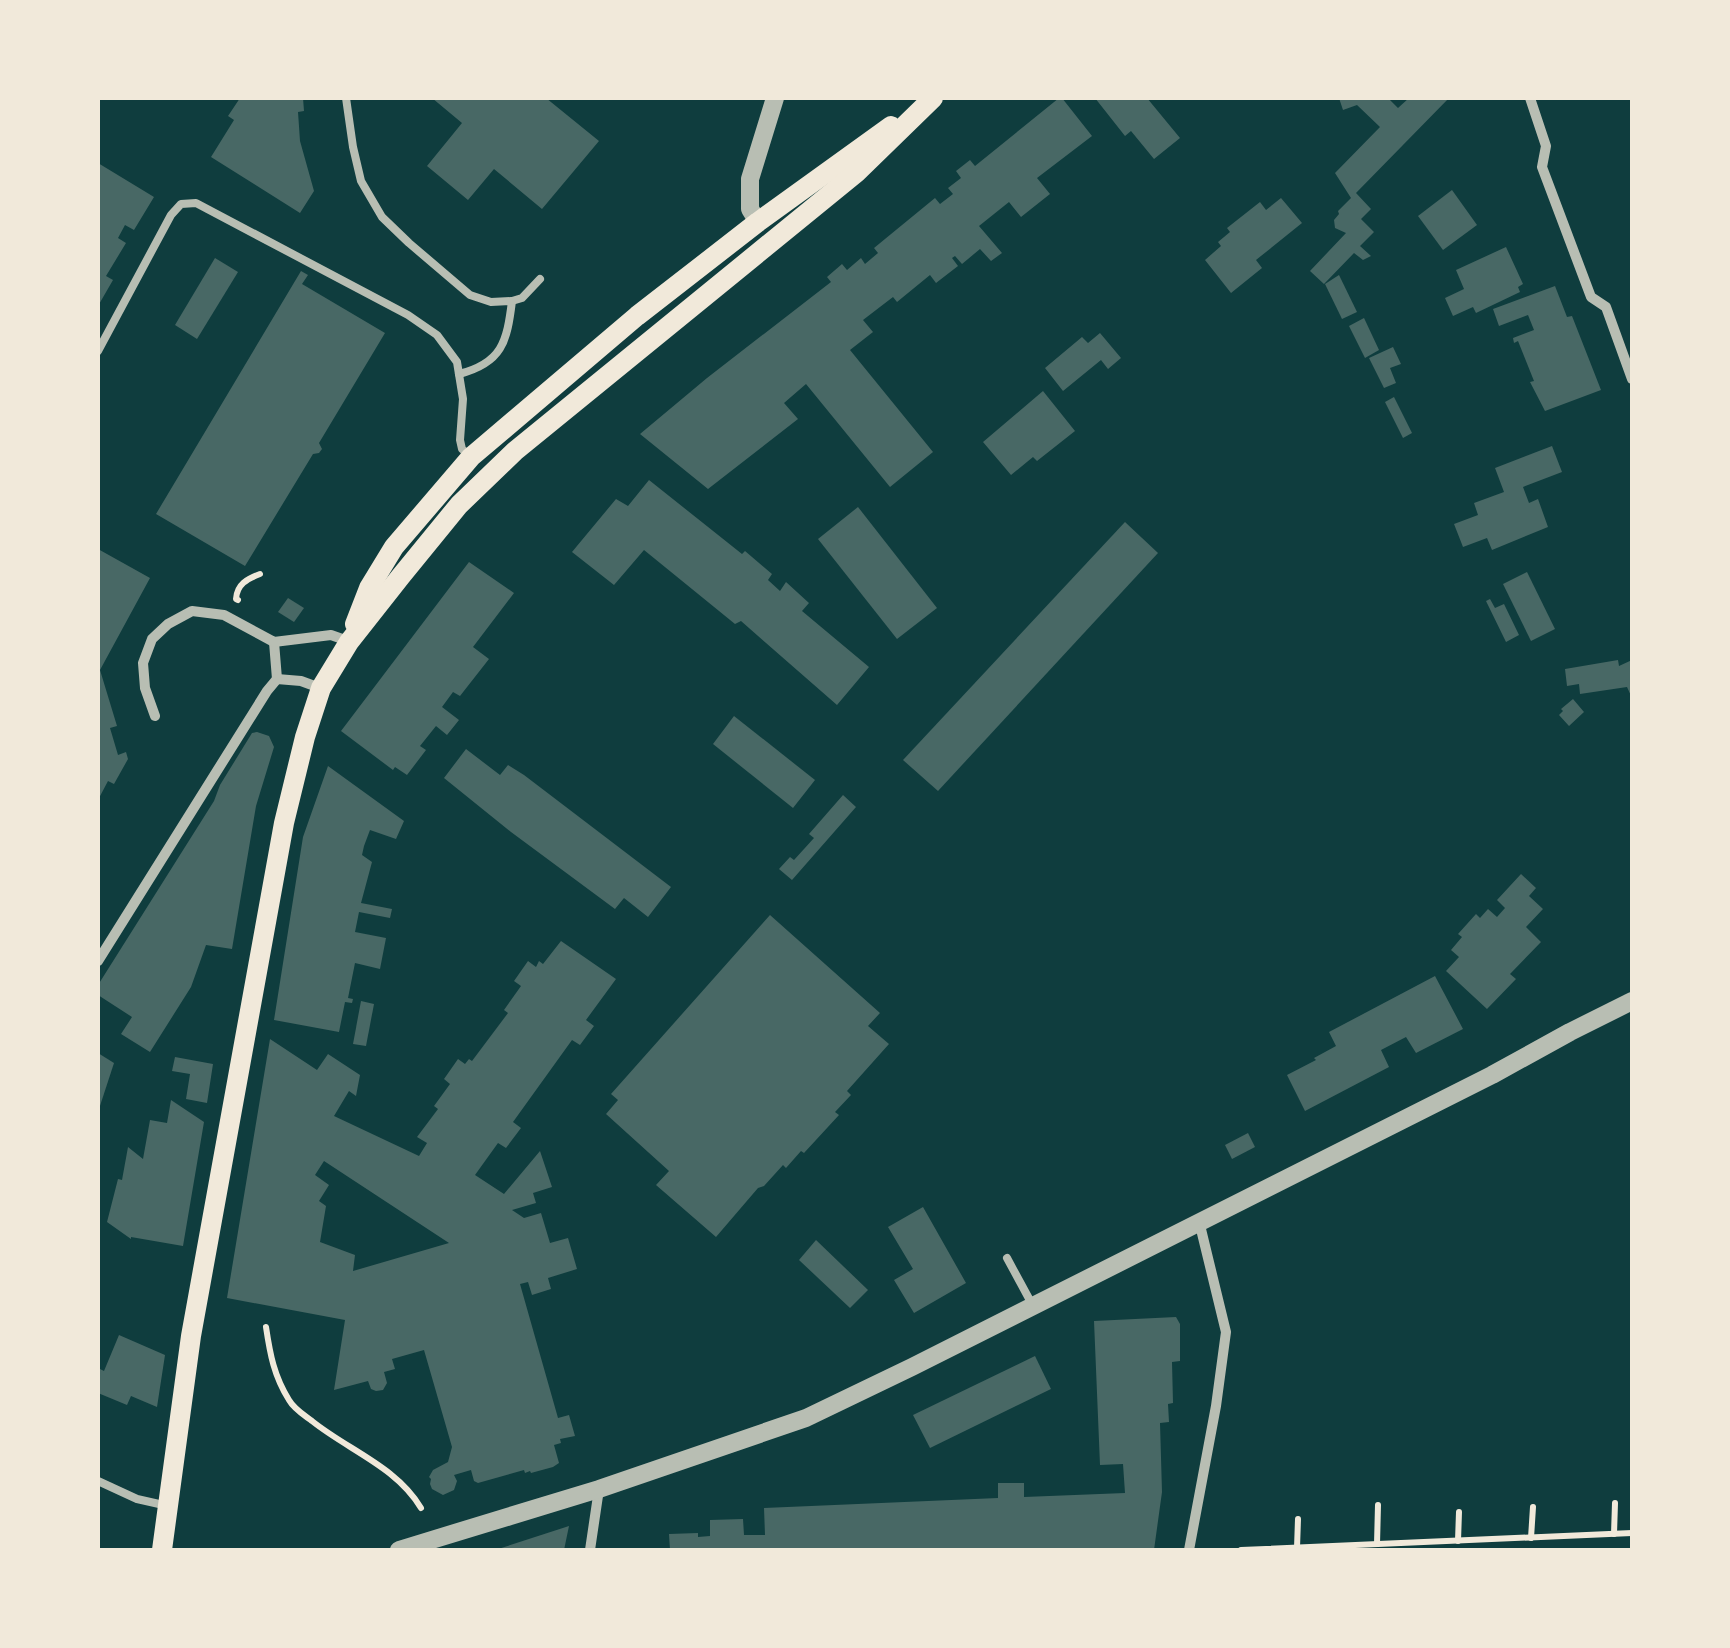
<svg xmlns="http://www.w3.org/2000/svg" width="1730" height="1648" viewBox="0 0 1730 1648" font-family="Karla,sans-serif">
	<rect width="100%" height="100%" fill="#0f3d3e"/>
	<g fill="#486865" fill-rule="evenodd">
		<path d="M240 98H303L304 111 298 112 300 141 314 191 300 213 211 157 234 120 228 116Z"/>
		<path d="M432 98H546L599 141 542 209 494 169 468 200 427 166 462 123Z"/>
		<path d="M1059 98H1062L1092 136 1037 178 1050 194 1021 217 1009 202 979 226 1002 253 991 261 980 249 962 264 955 256 952 258 958 266 936 283 930 275 897 302 893 297 863 320 873 332 850 350 933 452 890 487 806 384 784 403 798 419 708 489 640 434 707 378 831 282 827 277 842 264 847 270 861 258 865 264 878 253 874 248 935 198 940 204 953 194 948 188 961 178 956 171 970 160 975 166Z"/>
		<path d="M1095 98H1147L1180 138 1154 159 1131 131 1125 136Z"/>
		<path d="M1339 98H1388L1398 108 1409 98H1449L1356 193 1371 209 1361 219 1374 232 1360 246 1371 256 1363 260 1354 253 1324 284 1310 271 1346 233 1335 228 1334 220 1339 214 1338 211 1351 198 1335 173 1380 127 1357 105 1343 110Z"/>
		<path d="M98 163 154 197 134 230 125 225 118 238 126 243 106 276 113 280 98 306Z"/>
		<path d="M1452 190 1477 225 1443 250 1418 216Z"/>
		<path d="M1281 198 1302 223 1256 260 1262 268 1231 293 1205 260 1221 246 1218 242 1230 232 1227 228 1260 202 1266 210Z"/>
		<path d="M1506 247 1523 284 1518 287 1520 292 1476 313 1473 307 1453 316 1445 298 1464 289 1456 270Z"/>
		<path d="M215 258 238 272 197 339 175 325Z"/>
		<path d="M301 271 308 275 302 284 385 333 319 443 322 449 319 453 313 454 245 566 156 514Z"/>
		<path d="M1339 275 1357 312 1342 319 1325 284Z"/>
		<path d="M1555 286 1567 317 1572 316 1601 390 1545 411 1530 382 1534 381 1518 341 1514 343 1513 338 1534 330 1528 315 1499 326 1493 309Z"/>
		<path d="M1364 318 1379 350 1365 358 1349 326Z"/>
		<path d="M1100 333 1121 358 1108 369 1101 360 1063 391 1045 368 1082 337 1088 343Z"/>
		<path d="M1393 347 1401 364 1390 368 1396 383 1384 388 1369 358Z"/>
		<path d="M1043 391 1075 431 1037 461 1033 457 1011 475 983 442Z"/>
		<path d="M1394 397 1412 433 1403 438 1385 402Z"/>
		<path d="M1552 446 1562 472 1523 487 1529 503 1538 499 1548 527 1492 550 1487 538 1463 547 1454 524 1478 515 1474 503 1504 492 1495 468Z"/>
		<path d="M649 480 742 554 745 551 772 574 768 580 780 591 786 582 809 603 802 611 869 667 837 705 741 621 735 624 644 550 614 585 572 552 616 499 628 506Z"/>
		<path d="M858 507 937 608 897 639 818 539Z"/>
		<path d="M1125 522 1158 553 938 791 903 760Z"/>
		<path d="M98 549 150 578 100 670 117 726 110 728 118 755 126 752 128 759 114 784 108 781 98 800Z"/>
		<path d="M469 562 514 593 473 647 489 659 460 696 453 692 442 707 459 720 447 735 436 726 420 746 426 750 407 775 395 767 393 770 341 731Z"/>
		<path d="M1527 572 1555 629 1531 641 1503 584Z"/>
		<path d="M288 598 304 608 294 622 278 612Z"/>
		<path d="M1490 599 1495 608 1504 604 1519 635 1506 642 1486 601Z"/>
		<path d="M1618 660 1619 666 1632 660V698L1627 687 1580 694 1579 684 1567 686 1565 669Z"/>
		<path d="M1573 699 1584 712 1569 726 1559 715 1563 711 1561 709Z"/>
		<path d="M734 716 815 780 793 808 713 744Z"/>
		<path d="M257 732 269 736 274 747 256 806 232 949 206 945 191 987 150 1052 121 1034 132 1017 98 995V985L214 801 220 785 252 733Z"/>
		<path d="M466 749 500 775 508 765 524 775 671 887 648 917 624 898 615 909 511 832 444 778Z"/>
		<path d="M328 766 404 821 396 839 370 830 364 846 362 855 372 862 361 903 392 909 390 918 359 912 355 932 386 938 380 969 355 963 348 998 353 999 352 1003 345 1002 339 1032 274 1020 303 837Z"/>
		<path d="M843 795 856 807 792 880 779 869 790 857 794 860 814 838 809 834Z"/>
		<path d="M1521 874 1536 888 1529 896 1543 909 1526 927 1541 942 1510 974 1516 979 1487 1009 1446 971 1459 957 1451 950 1462 937 1458 934 1476 914 1480 918 1488 909 1497 917 1505 908 1497 900Z"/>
		<path d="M770 915 880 1013 868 1026 889 1044 847 1091 851 1095 835 1112 839 1115 804 1153 801 1151 786 1168 783 1165 764 1186 758 1188 716 1237 656 1185 669 1171 606 1114 618 1100 611 1094Z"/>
		<path d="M561 941 616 979 586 1020 594 1026 580 1045 572 1040 513 1122 521 1128 506 1148 498 1143 475 1175 504 1194 540 1151 552 1187 533 1193 536 1203 512 1210 524 1218 541 1213 550 1243 568 1238 577 1269 548 1278 551 1289 532 1295 528 1282 520 1284 558 1418 569 1415 575 1436 560 1439 561 1443 554 1445 559 1463 553 1467 531 1473 530 1471 525 1473 524 1470 478 1483 474 1481 471 1470 454 1475 457 1481 454 1490 443 1495 432 1489 430 1484 431 1479 429 1477 433 1470 448 1462 452 1447 424 1350 392 1359 395 1369 384 1372 387 1383 383 1390 376 1391 371 1389 368 1381 334 1390 345 1320 227 1298 270 1039 317 1070 328 1054 360 1075 356 1096 349 1091 334 1116 419 1156 427 1143 417 1137 438 1109 434 1106 450 1084 444 1079 458 1059 465 1064 469 1059 472 1061 508 1013 504 1010 521 986 514 981 528 961 536 967 539 961 543 964ZM324 1161 449 1243 353 1271 355 1255 320 1242 326 1206 319 1201 329 1185 315 1175Z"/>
		<path d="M1435 976 1463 1029 1416 1053 1406 1037 1381 1050 1389 1067 1305 1111 1287 1075 1316 1060 1314 1058 1336 1046 1329 1032Z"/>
		<path d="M361 1001 374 1004 366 1046 353 1044Z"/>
		<path d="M98 1053 114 1063 98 1112Z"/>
		<path d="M175 1057 213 1064 207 1103 186 1099 190 1074 172 1071Z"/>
		<path d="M171 1100 204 1122 183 1246 131 1237V1239L107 1222 118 1179 122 1180 128 1147 143 1159 150 1120 167 1123Z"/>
		<path d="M1248 1133 1255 1147 1232 1159 1225 1145Z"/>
		<path d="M923 1207 966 1283 914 1313 894 1280 913 1269 888 1227Z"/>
		<path d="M816 1240 868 1290 850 1308 799 1260Z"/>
		<path d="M1176 1317 1180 1324V1361L1172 1362 1173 1403 1168 1404 1169 1422 1160 1423 1162 1492 1154 1550H670L669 1534 698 1533V1537L710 1536V1520L743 1519 744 1535H765L764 1508 998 1498V1483H1024V1497L1125 1493 1123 1464 1100 1465 1094 1321Z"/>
		<path d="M119 1335 165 1355 157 1407 131 1396 127 1405 98 1393V1368L104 1371Z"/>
		<path d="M1035 1356 1051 1389 930 1448 913 1415Z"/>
		<path d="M569 1526 564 1550H495Z"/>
	</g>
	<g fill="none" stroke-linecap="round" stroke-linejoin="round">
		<g stroke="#f1e9da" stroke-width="6">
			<path d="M238 600 236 599C237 584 247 579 260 574"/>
			<path d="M266 1327C270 1354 274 1376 289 1400 294 1409 304 1415 312 1421 348 1450 397 1467 421 1508"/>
			<path d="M1614 1534 1615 1503"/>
			<path d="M1531 1538 1533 1507"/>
			<path d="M1458 1541 1459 1512"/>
			<path d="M1377 1544 1378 1505"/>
			<path d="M1297 1548 1298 1519"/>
			<path d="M1241 1550 1632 1533"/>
		</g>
		<g stroke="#b8beb3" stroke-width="8">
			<path d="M346 98 353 147 361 181 382 217 409 243 470 295 491 302 512 301C507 342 502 363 459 374"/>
			<path d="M512 301 522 298 540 279"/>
			<path d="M98 351 171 215 181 204 196 203 408 315 437 335 457 362 463 399 460 440 462 449 469 455"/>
			<path d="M1007 1258 1033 1306"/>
			<path d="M98 1481 137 1499 168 1506"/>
		</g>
		<g stroke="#b8beb3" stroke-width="10">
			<path d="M1530 98 1546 146 1542 167 1591 297 1606 307 1632 379"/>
			<path d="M274 642 277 679"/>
			<path d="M277 679 301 681 320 688"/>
			<path d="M155 716 145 688 143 663 152 639 168 624 192 611 224 615 274 642 331 635 348 641"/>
			<path d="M98 961 267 691 277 679"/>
			<path d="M590 1550 599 1489"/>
			<path d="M1189 1550 1216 1406 1226 1332 1199 1221"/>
		</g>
		<g stroke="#b8beb3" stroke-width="18">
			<path d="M758 222 750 209V179L775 98"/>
			<path d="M399 1550 599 1489 806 1418 912 1367 1492 1075 1570 1032 1632 1001"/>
		</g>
		<g stroke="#f1e9da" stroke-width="20">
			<path d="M355 624 369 588 394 547 471 457 637 316 758 222 891 126"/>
			<path d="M162 1550 191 1336 284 823 305 737 321 688 349 642 401 576 459 505 515 451 856 173 933 98"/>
		</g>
	</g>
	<rect width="1730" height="1648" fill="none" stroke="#f1e9da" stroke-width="200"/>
</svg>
